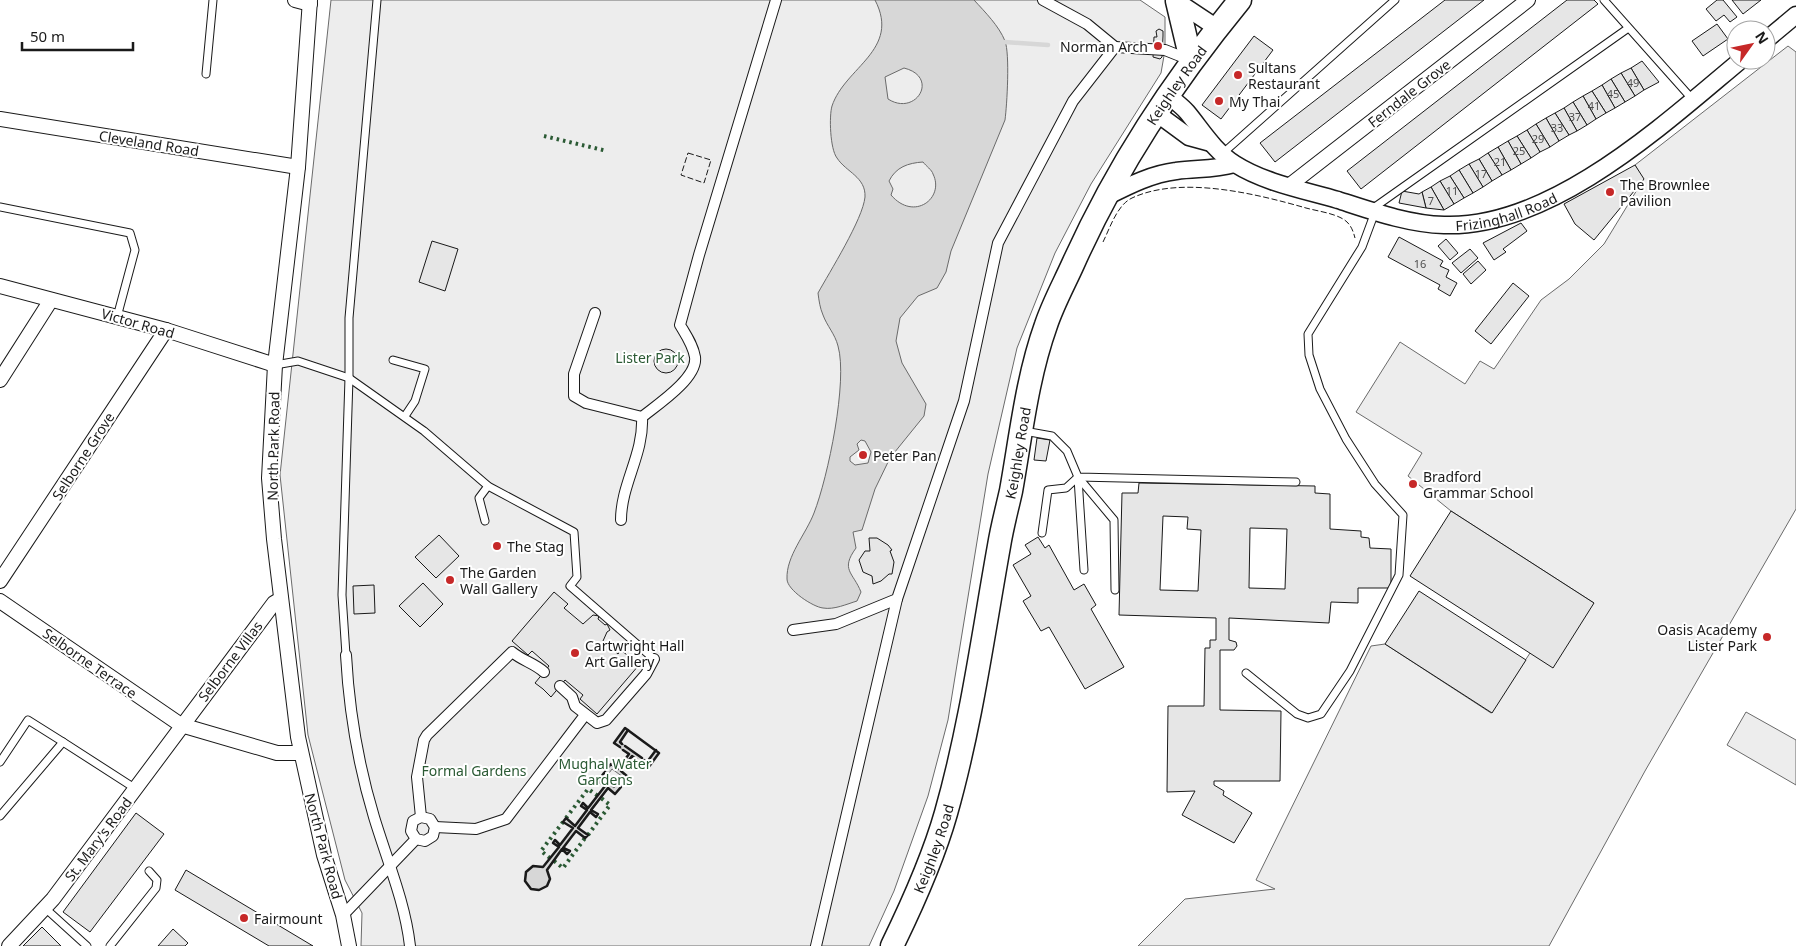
<svg xmlns="http://www.w3.org/2000/svg" width="1796" height="946" viewBox="0 0 1796 946" font-family="'Noto Sans',sans-serif">
	<rect width="100%" height="100%" fill="#fff"/>
	<g fill="#ededed" stroke="#6a6a6a">
		<path d="M331 0H1140L1165 17V50L1161 73 1091 184 1055 253 1017 348 988 474 948 720 928 796 894 891 869 946H361L362 913 345 880 308 735 280 475Z"/>
		<path d="M1788 46 1796 52V509L1645 771 1549 946H1138L1185 899 1275 889 1256 880 1371 646 1385 644 1491 713 1530 653 1594 603 1451 511 1408 476 1422 453 1356 412 1400 342 1465 384 1480 361 1494 369 1541 300 1569 279 1604 244 1643 180 1635 165Z"/>
		<path d="M1746 712 1796 740V785L1727 745Z"/>
	</g>
	<g fill="#d7d7d7" stroke="#6a6a6a" fill-rule="evenodd">
		<path d="M875 0H974C985 12 999 26 1005 41 1010 54 1007 105 1005 120L951 251 946 272 937 288 918 296 900 318 896 341 902 363 926 404 924 416 890 458 875 489 862 530 853 532 856 548C840 570 853 572 861 592L857 601C847 604 834 610 823 608 813 607 787 590 787 579 786 556 806 534 814 513 828 477 848 381 838 346 835 334 827 326 823 315 820 308 819 301 818 293 829 273 863 219 865 197 866 177 846 172 837 158 830 149 829 116 832 106 845 67 901 50 875 0ZM904 68C940 77 916 117 888 99L885 77ZM923 162C926 166 932 170 933 174 945 198 914 222 891 195L893 189 889 181C896 167 908 163 923 162ZM861 440 865 441 871 452 868 463 855 465 850 461V457L859 450 857 444Z"/>
		<path d="M625 728 628 730 620 742 647 762 656 750 659 753 648 768 632 756 621 771 628 777 615 794 608 789 592 810 598 814 596 817 590 812 578 828 588 835 585 838 576 831 564 847 570 851 567 854 562 849 547 869 550 879 547 886 539 890 531 889 525 881 526 872 533 866 543 867 559 847 553 843 555 840 560 845 573 828 563 822 566 818 575 826 587 810 581 806 583 803 589 808 605 786 598 781 611 764 618 769 629 755 614 743ZM612 769 623 777 614 788 604 780Z"/>
	</g>
	<g fill="none" stroke-linecap="round" stroke-linejoin="round">
		<path stroke="#d7d7d7" stroke-width="4.5" d="M1005 42 1048 45"/>
	</g>
	<g fill="#e6e6e6" stroke="#1a1a1a" fill-rule="evenodd">
		<path d="M1445 0H1484L1275 162 1260 143Z"/>
		<path d="M1567 0H1594L1598 4 1361 189 1347 171Z"/>
		<path d="M1717 0H1723L1737 17 1730 22 1724 15 1716 21 1706 9Z"/>
		<path d="M1732 0H1761L1743 14Z"/>
		<path d="M1717 24 1728 39 1703 56 1692 41Z"/>
		<path d="M1159 29 1163 31V36L1162 57 1160 59 1153 57 1154 37H1157L1156 31Z"/>
		<path d="M1254 36 1273 50 1221 119 1202 105Z"/>
		<path d="M1642 61 1659 82 1644 90 1631 68Z"/>
		<path d="M1631 68 1644 90 1635 96 1621 73Z"/>
		<path d="M1621 73 1635 96 1625 102 1611 79Z"/>
		<path d="M1611 79 1625 102 1615 108 1602 85Z"/>
		<path d="M1602 85 1615 108 1606 113 1592 91Z"/>
		<path d="M1592 91 1606 113 1596 119 1583 96Z"/>
		<path d="M1583 96 1596 119 1587 125 1573 102Z"/>
		<path d="M1573 102 1587 125 1577 131 1564 108Z"/>
		<path d="M1564 108 1577 131 1569 135 1555 113Z"/>
		<path d="M1555 113 1569 135 1559 141 1546 118Z"/>
		<path d="M1546 118 1559 141 1550 147 1536 124Z"/>
		<path d="M1536 124 1550 147 1540 152 1527 130Z"/>
		<path d="M1527 130 1540 152 1531 158 1517 136Z"/>
		<path d="M1517 136 1531 158 1521 164 1508 141Z"/>
		<path d="M1508 141 1521 164 1511 170 1498 147Z"/>
		<path d="M1498 147 1511 170 1502 175 1488 153Z"/>
		<path d="M1488 153 1502 175 1492 181 1479 159Z"/>
		<path d="M1479 159 1492 181 1483 187 1469 164Z"/>
		<path d="M1469 164 1483 187 1473 193 1459 170Z"/>
		<path d="M1635 165 1644 179 1594 240 1575 224 1564 204Z"/>
		<path d="M1459 170 1473 193 1464 198 1450 176Z"/>
		<path d="M1450 176 1464 198 1454 204 1440 181Z"/>
		<path d="M1440 181 1454 204 1444 210 1431 187Z"/>
		<path d="M1431 187 1444 210 1426 208 1422 192Z"/>
		<path d="M1402 191 1419 194 1422 192 1426 208 1399 203Z"/>
		<path d="M1521 223 1527 231 1503 249 1506 252 1494 260 1483 243Z"/>
		<path d="M1399 237 1443 261 1440 266 1449 270 1446 277 1457 283 1450 296 1438 289 1440 285 1388 257Z"/>
		<path d="M1446 239 1458 253 1450 260 1438 246Z"/>
		<path d="M432 241 458 249 445 291 419 282Z"/>
		<path d="M1470 249 1478 258 1461 273 1452 263Z"/>
		<path d="M1478 261 1486 270 1471 284 1463 274Z"/>
		<path d="M1513 283 1529 296 1491 344 1475 331Z"/>
		<circle cx="666" cy="361" r="12"/>
		<path d="M1037 438 1050 440 1046 461 1034 460Z"/>
		<path d="M1139 483 1315 486V493L1330 494V529L1361 531V537L1369 538 1370 548 1391 549V588H1358V603L1331 602 1329 623 1229 618V640L1236 642 1237 646 1234 650H1220V710L1281 711 1280 781H1214V785L1224 791 1223 795 1252 813 1234 843 1182 815 1195 791 1167 792 1168 706H1204L1205 648H1210V640H1216V618L1119 615 1122 493H1138ZM1163 516 1188 517 1187 529 1201 530 1198 591 1160 590ZM1250 528 1287 529 1285 589 1249 588Z"/>
		<path d="M1451 511 1594 603 1553 668 1410 576Z"/>
		<path d="M439 535 459 556 436 578 415 557Z"/>
		<path d="M1038 537 1045 548 1049 545 1074 590 1084 584 1096 605 1091 609 1124 667 1085 689 1049 627 1041 631 1023 601 1031 596 1013 565 1031 554 1025 545Z"/>
		<path d="M869 538H877L888 545 892 550 890 551 894 562 892 574H889L881 581 873 584 872 576 863 572 859 560 865 551H870Z"/>
		<path d="M423 583 443 604 420 627 399 606Z"/>
		<path d="M374 585 375 613 354 614 353 586Z"/>
		<path d="M1419 591 1526 660 1492 713 1385 644Z"/>
		<path d="M554 592 568 604 564 608 583 624 593 615 599 616 598 619 605 625 607 624 610 630 607 632 603 641 618 654 621 650 639 665 597 714 580 699 583 695 565 680 551 697 543 689 535 683 549 666 532 651 528 655 512 641Z"/>
		<path d="M136 813 164 834 90 932 63 912Z"/>
		<path d="M186 870 313 946H269L175 890Z"/>
		<path d="M42 927 61 946H23Z"/>
		<path d="M173 929 188 943 185 946H158Z"/>
	</g>
	<g fill="none" stroke-linecap="round" stroke-linejoin="round">
		<g stroke="#1a1a1a" stroke-width="9">
			<g id="service">
				<path d="M1604 0 1693 100"/>
				<path d="M206 74 213 0"/>
				<path d="M1222 154 1395 0"/>
				<path d="M0 207 130 233 135 250 117 317"/>
				<path d="M1372 209 1627 29"/>
				<path d="M393 360 425 369 415 401 405 416"/>
				<path d="M275 365 298 361 349 378 424 431 488 486 574 532 577 577 570 586 654 659"/>
				<path d="M1024 431 1052 436 1067 451 1078 477 1296 482"/>
				<path d="M1078 477 1114 520 1115 590"/>
				<path d="M1078 478 1084 570"/>
				<path d="M485 521 479 498 488 486"/>
				<path d="M1042 533 1048 490 1066 488 1078 477"/>
				<path d="M346 655 342 595 349 378V318L377 0"/>
				<path d="M1246 673 1297 714 1308 718 1321 714 1350 671 1399 575 1403 515 1375 484 1346 439 1320 389 1309 355 1308 334 1362 247 1375 212"/>
				<path d="M0 762 28 720 63 742"/>
				<path d="M0 816 63 742 136 789"/>
				<path d="M45 908 87 946"/>
				<path d="M110 946 156 888 157 880 149 871"/>
			</g>
		</g>
		<g stroke="#1a1a1a" stroke-width="12">
			<g id="pedestrian">
				<path d="M1043 0 1087 24 1115 47"/>
				<path d="M595 313 574 374V396L586 403 642 417"/>
				<path d="M621 520C621 484 644 454 642 417 657 405 698 378 695 357 693 345 686 335 680 325L699 255 776 0"/>
				<path d="M793 630 836 624 897 599 964 401 998 243 1073 101 1115 47 1165 50 1190 60"/>
				<path d="M346 655C349 710 358 764 374 817 387 860 405 902 410 946"/>
				<path d="M560 686 572 697 575 706 597 723 606 720 646 674 654 659"/>
				<path d="M421 817 417 777 424 740 427 735 512 652C523 661 534 663 544 672"/>
				<path d="M435 827 476 829 506 819 585 715"/>
				<path d="M343 915 416 839 411 831 413 821 421 817 430 819 435 827 433 836 425 841 416 839"/>
				<path d="M816 946 897 599"/>
			</g>
		</g>
		<g stroke="#1a1a1a" stroke-width="16">
			<g id="minor">
				<path d="M295 0 310 4"/>
				<path d="M310 0 298 167 275 365 269 478 274 539 298 737 324 855 343 915 349 946"/>
				<path d="M0 119 298 167"/>
				<path d="M1290 185 1528 0"/>
				<path d="M0 286 166 330 275 365"/>
				<path d="M0 380 51 300"/>
				<path d="M0 581 166 330"/>
				<path d="M0 601 181 725 277 753H300"/>
				<path d="M9 946 53 899 274 603 281 599"/>
			</g>
		</g>
		<g stroke="#1a1a1a" stroke-width="19">
			<g id="tertiary">
				<path d="M1175 0 1217 28"/>
				<path d="M1766 40 1796 15"/>
				<path id="s1" d="M1167 94C1173 100 1181 105 1187 112 1202 130 1214 151 1235 164 1265 183 1304 190 1338 200 1372 211 1408 224 1444 225 1551 229 1664 124 1741 60"/>
				<path d="M1155 112 1189 137 1211 143"/>
				<path d="M1106 197C1128 186 1151 174 1176 171 1197 168 1213 170 1234 164"/>
			</g>
		</g>
		<g stroke="#1a1a1a" stroke-width="25">
			<g id="trunk">
				<path d="M1177 1 1191 60"/>
				<path id="s2" d="M892 946C913 903 933 859 946 813 971 725 983 635 999 546 1002 527 1007 509 1011 491 1021 435 1027 378 1046 325 1053 304 1064 284 1073 264 1117 166 1172 83 1240 0"/>
			</g>
		</g>
		<use href="#service" stroke="#fff" stroke-width="7"/>
		<use href="#pedestrian" stroke="#fff" stroke-width="10"/>
		<use href="#minor" stroke="#fff" stroke-width="14"/>
		<use href="#tertiary" stroke="#fff" stroke-width="16"/>
		<use href="#trunk" stroke="#fff" stroke-width="22"/>
		<g stroke="#2b5a34" stroke-width="4" stroke-dasharray="2.5 4" stroke-linecap="butt">
			<path d="M544 136 607 151"/>
			<path d="M566 818 588 789 598 796"/>
			<path d="M588 835 610 805 601 798"/>
			<path d="M550 858 541 851 563 822"/>
			<path d="M554 861 563 868 585 838"/>
		</g>
		<g stroke="#1a1a1a" stroke-width="1" stroke-dasharray="6 2.5" stroke-linecap="butt">
			<path d="M688 153 711 160 704 183 681 175Z"/>
			<path d="M1103 242C1110 228 1117 205 1132 198 1181 175 1257 194 1306 208 1317 211 1333 213 1343 219 1350 223 1353 230 1355 238"/>
		</g>
		<g stroke="#1a1a1a" stroke-width="2.5">
			<path d="M622 744 620 742 628 730"/>
			<path d="M625 746 642 758"/>
			<path d="M620 747 614 743 625 728 659 753 648 768 642 764"/>
			<path d="M644 760 647 762 656 750"/>
			<path d="M605 771 611 764 618 769 629 754 623 750"/>
			<path d="M604 773 598 781 605 786 588 808 583 803 581 806 587 810 575 826 566 818 563 822 573 828 560 845 555 840 553 843 559 847 543 867 533 866 526 872 525 881 531 889 539 890 547 886 550 879 547 870 562 849 567 854 570 851 563 848 576 831 585 838 588 835 578 828 590 812 596 817 598 814 591 810 608 788 615 794 621 787"/>
			<path d="M623 784 628 777 621 771 632 756 639 762"/>
		</g>
	</g>
	<g fill="#c62828" stroke="#fff" stroke-width="2">
		<circle cx="1158" cy="46" r="5"/>
		<circle cx="1238" cy="75" r="5"/>
		<circle cx="1219" cy="101" r="5"/>
		<circle cx="1610" cy="192" r="5"/>
		<circle cx="863" cy="455" r="5"/>
		<circle cx="1413" cy="484" r="5"/>
		<circle cx="497" cy="546" r="5"/>
		<circle cx="450" cy="580" r="5"/>
		<circle cx="1767" cy="637" r="5"/>
		<circle cx="575" cy="653" r="5"/>
		<circle cx="244" cy="918" r="5"/>
	</g>
	<g text-anchor="middle" dominant-baseline="central" stroke-width="4" stroke-linejoin="round" paint-order="stroke">
		<g font-size="11" fill="#4d4d4d">
			<text x="1633" y="82">49</text>
			<text x="1613" y="93">45</text>
			<text x="1594" y="105">41</text>
			<text x="1575" y="116">37</text>
			<text x="1557" y="127">33</text>
			<text x="1538" y="138">29</text>
			<text x="1519" y="150">25</text>
			<text x="1500" y="161">21</text>
			<text x="1481" y="173">17</text>
			<text x="1452" y="190">11</text>
			<text x="1431" y="200">7</text>
			<text x="1420" y="263">16</text>
		</g>
		<g font-size="14" fill="#1a1a1a" stroke="#fff" text-anchor="start">
			<text x="1148" y="46" text-anchor="end">Norman Arch</text>
			<text x="1248" y="67">Sultans<tspan x="1248" dy="16">Restaurant</tspan></text>
			<text x="1229" y="101">My Thai</text>
			<text x="1620" y="184">The Brownlee<tspan x="1620" dy="16">Pavilion</tspan></text>
			<text x="873" y="455">Peter Pan</text>
			<text x="1423" y="476">Bradford<tspan x="1423" dy="16">Grammar School</tspan></text>
			<text x="507" y="546">The Stag</text>
			<text x="460" y="572">The Garden<tspan x="460" dy="16">Wall Gallery</tspan></text>
			<text x="1757" y="629" text-anchor="end">Oasis Academy<tspan x="1757" dy="16">Lister Park</tspan></text>
			<text x="585" y="645">Cartwright Hall<tspan x="585" dy="16">Art Gallery</tspan></text>
			<text x="254" y="918">Fairmount</text>
		</g>
		<g font-size="14" fill="#1a1a1a" stroke="#fff">
			<text stroke="none"><textPath href="#s2" startOffset="916">Keighley Road</textPath></text>
			<text transform="translate(1409 93) rotate(-38)">Ferndale Grove</text>
			<text transform="translate(149 143) rotate(9)">Cleveland Road</text>
			<text stroke="none"><textPath href="#s1" startOffset="381">Frizinghall Road</textPath></text>
			<text transform="translate(138 323) rotate(16)">Victor Road</text>
			<text transform="translate(273 446) rotate(-89)">North Park Road</text>
			<text stroke="none"><textPath href="#s2" startOffset="511">Keighley Road</textPath></text>
			<text transform="translate(83 456) rotate(-57)">Selborne Grove</text>
			<text transform="translate(230 661) rotate(-53)">Selborne Villas</text>
			<text transform="translate(90 663) rotate(35)">Selborne Terrace</text>
			<text transform="translate(98 839) rotate(-53)">St. Mary's Road</text>
			<text transform="translate(324 846) rotate(75)">North Park Road</text>
			<text stroke="none"><textPath href="#s2" startOffset="106">Keighley Road</textPath></text>
		</g>
		<g font-size="14" fill="#2b5a34" stroke="#fff">
			<text x="650" y="357">Lister Park</text>
			<text x="605" y="763">Mughal Water<tspan x="605" dy="16">Gardens</tspan></text>
			<text x="474" y="770">Formal Gardens</text>
		</g>
	</g>
	<g transform="translate(1751 45) rotate(57)"><circle r="24" fill="#ffffff" stroke="#a3a3a3"/>
	<path d="M0-4L9 19L0 12L-9 19Z" fill="#c62828"/>
	<text y="-8" font-size="14" font-weight="bold" text-anchor="middle" fill="#1a1a1a">N</text>
	</g>
	<path d="M22 42v8h111v-8" fill="none" stroke="#1a1a1a" stroke-width="2.5"/>
	<text x="30" y="42" font-size="15" fill="#1a1a1a" stroke="#ffffff" stroke-width="4" paint-order="stroke">50 m</text>
</svg>
